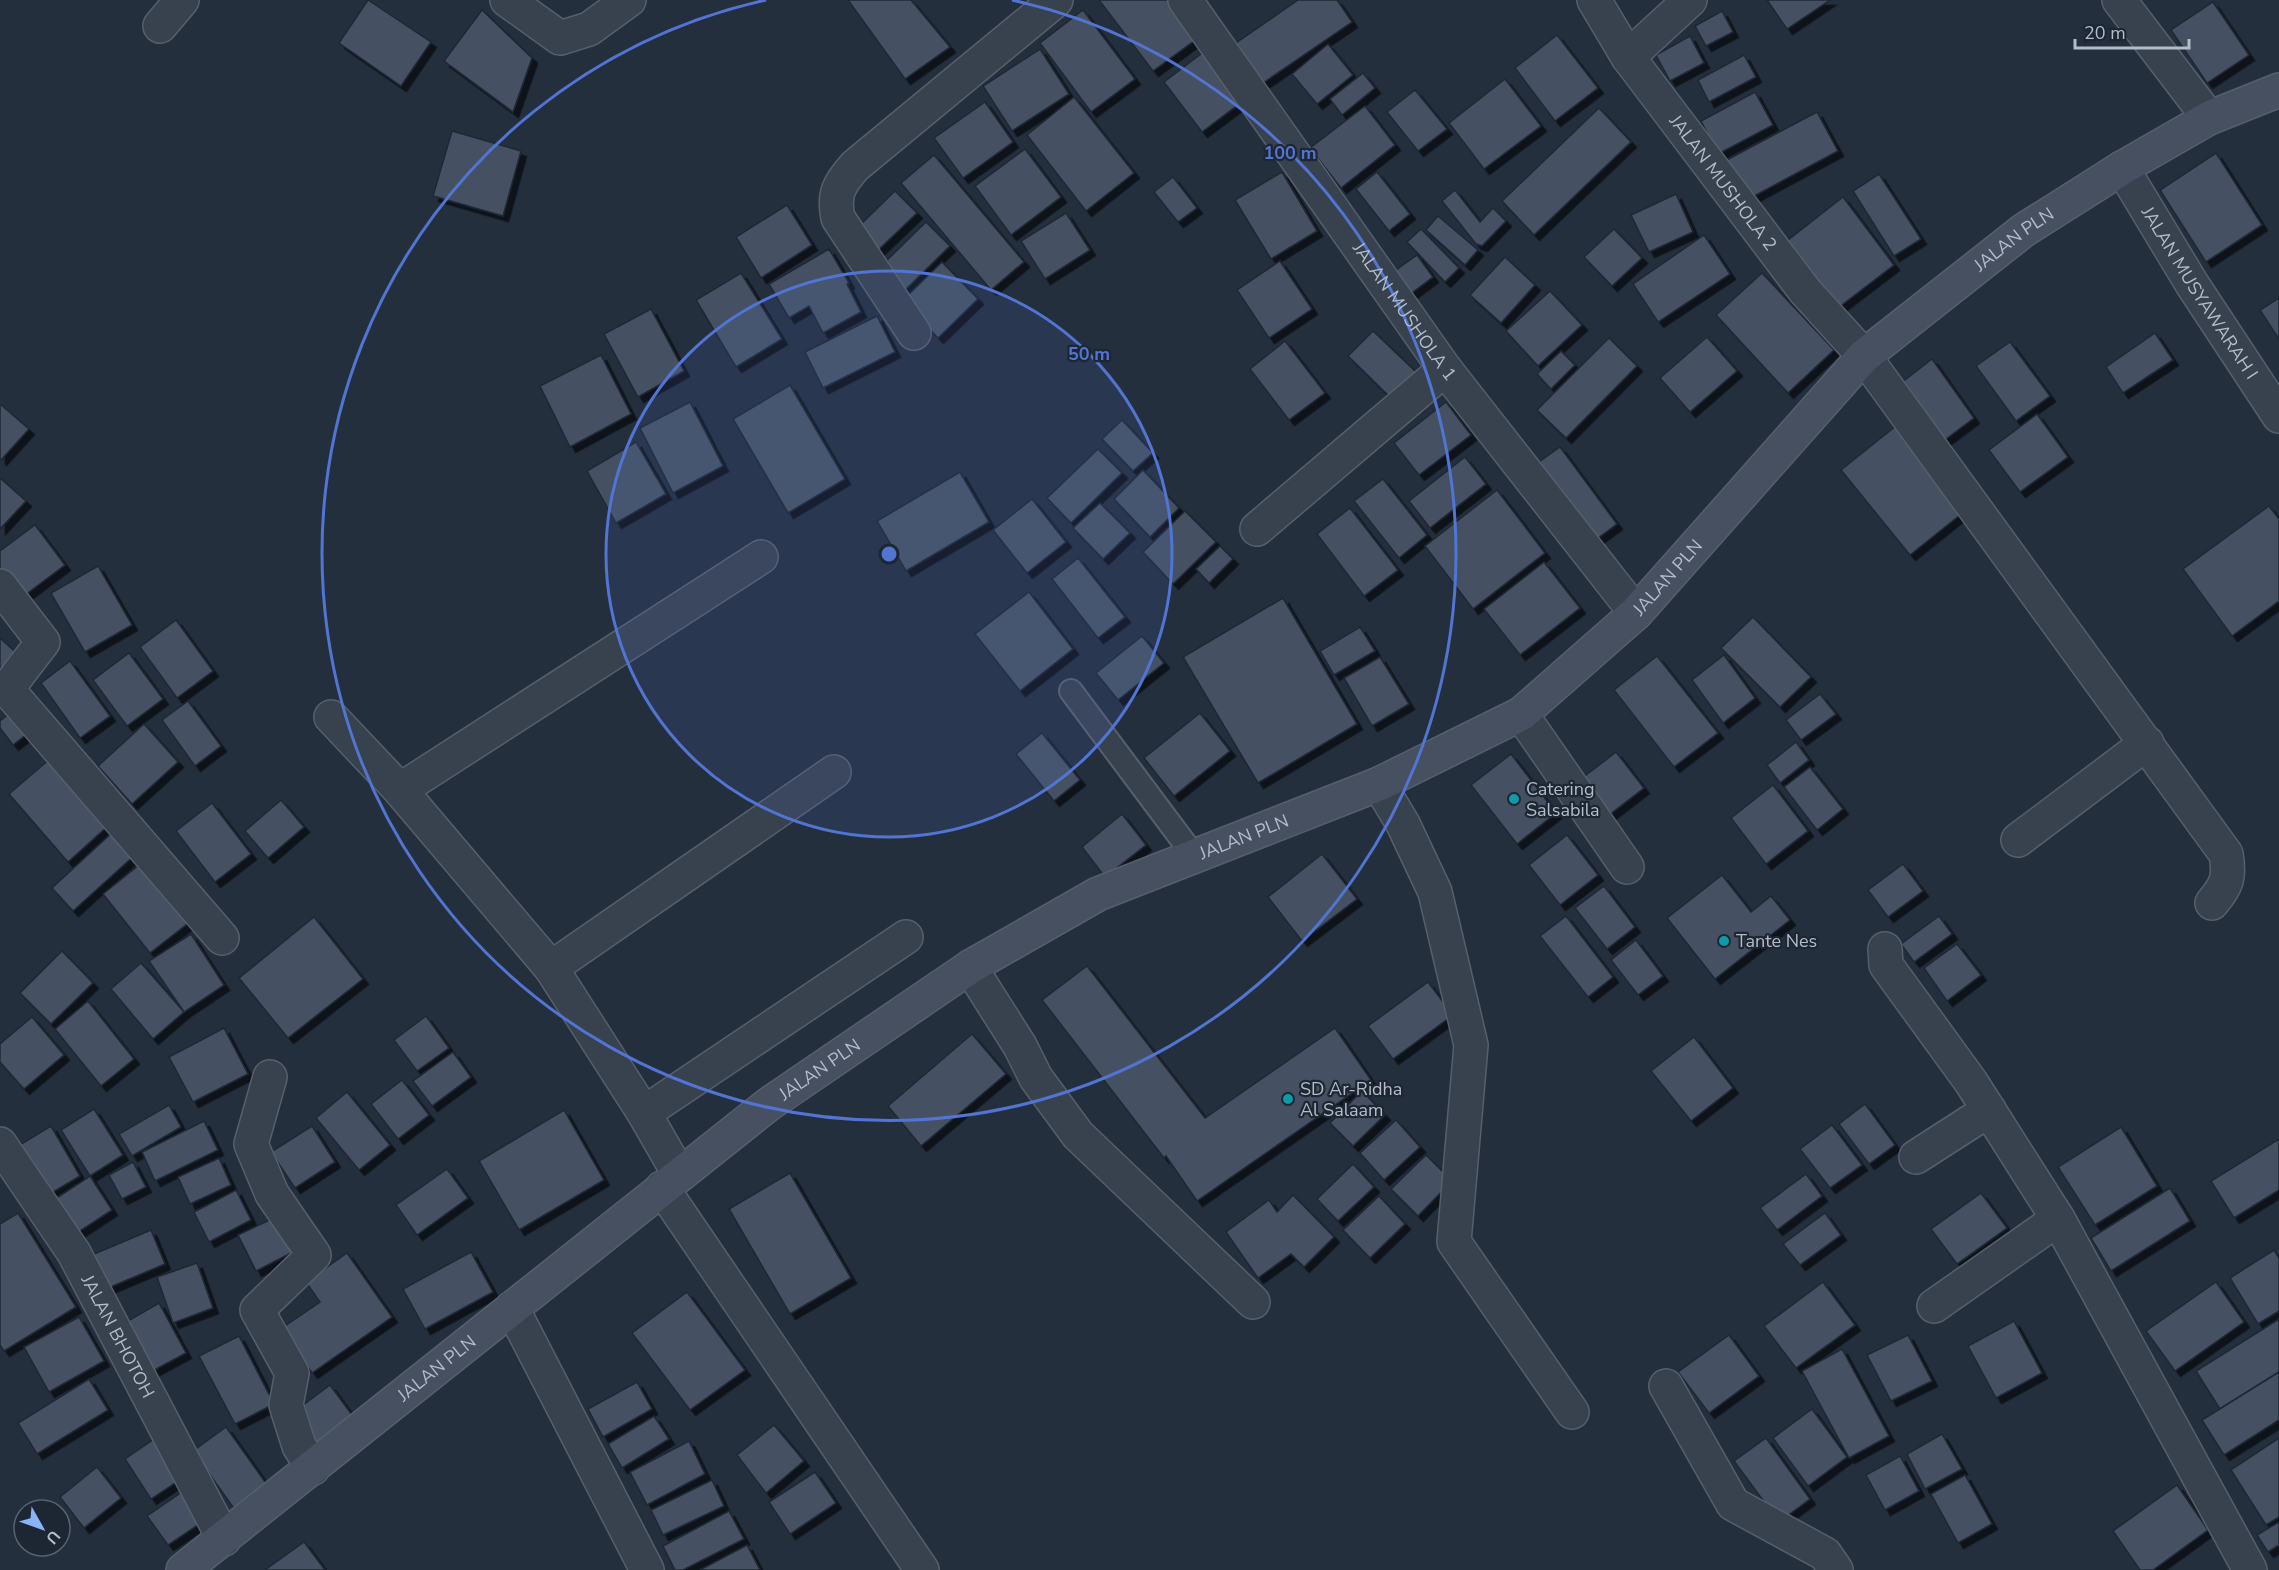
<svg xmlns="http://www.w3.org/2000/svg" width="2279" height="1570" viewBox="0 0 2279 1570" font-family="'Nunito Sans',sans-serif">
	<defs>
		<filter id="shadow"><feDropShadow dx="5.5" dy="5.5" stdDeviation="0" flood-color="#0009"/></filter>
	</defs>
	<rect width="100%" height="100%" fill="#242f3e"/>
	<g fill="#455162" stroke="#1f2835" stroke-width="1.5" filter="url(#shadow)">
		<path d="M368 0 431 42 401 86 339 43Z"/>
		<path d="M848 0H911L950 47 905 79Z"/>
		<path d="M1099 0H1169L1198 38 1153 71Z"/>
		<path d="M1298 0H1337L1352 22 1263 83 1236 43Z"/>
		<path d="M1767 0H1830L1787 29Z"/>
		<path d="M2213 2 2249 55 2207 83 2171 30Z"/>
		<path d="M482 10 532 58 513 112 444 61Z"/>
		<path d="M1083 10 1135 79 1091 112 1040 43Z"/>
		<path d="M1722 11 1733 32 1706 46 1695 26Z"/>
		<path d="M1557 35 1598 88 1555 121 1515 68Z"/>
		<path d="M1690 36 1704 63 1670 81 1656 55Z"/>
		<path d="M1328 44 1353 75 1317 104 1292 74Z"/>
		<path d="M1040 49 1069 94 1012 131 983 86Z"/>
		<path d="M1205 51 1243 101 1202 132 1164 82Z"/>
		<path d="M1744 55 1756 77 1709 102 1698 80Z"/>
		<path d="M1363 73 1375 88 1342 115 1330 99Z"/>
		<path d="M1505 79 1541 126 1484 169 1449 123Z"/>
		<path d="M1415 90 1447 129 1418 151 1387 112Z"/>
		<path d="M1755 92 1773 125 1718 154 1701 121Z"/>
		<path d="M1074 97 1134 173 1086 211 1027 135Z"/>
		<path d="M985 102 1013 142 963 178 934 138Z"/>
		<path d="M1365 106 1395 145 1341 188 1310 148Z"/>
		<path d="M1599 108 1631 142 1534 235 1502 201Z"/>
		<path d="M1817 112 1838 151 1743 202 1723 162Z"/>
		<path d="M452 131 521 151 503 216 433 196Z"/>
		<path d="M1025 149 1061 197 1011 235 975 186Z"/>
		<path d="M2216 153 2262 225 2206 262 2160 190Z"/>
		<path d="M934 155 1024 262 991 290 901 183Z"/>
		<path d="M1282 172 1317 231 1271 259 1235 200Z"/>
		<path d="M1377 172 1410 214 1389 231 1356 189Z"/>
		<path d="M1879 174 1921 239 1894 256 1853 191Z"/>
		<path d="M1173 177 1197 208 1178 222 1154 192Z"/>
		<path d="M1455 190 1480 222 1493 208 1506 221 1482 246 1476 244 1442 201Z"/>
		<path d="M895 191 917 213 872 256 851 234Z"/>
		<path d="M1676 194 1693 232 1649 252 1631 215Z"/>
		<path d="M1843 197 1894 265 1834 311 1783 244Z"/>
		<path d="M787 205 812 245 761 278 736 237Z"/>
		<path d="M1066 213 1090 250 1045 279 1021 241Z"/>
		<path d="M1438 216 1478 250 1465 265 1426 230Z"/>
		<path d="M926 222 950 246 902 293 878 269Z"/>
		<path d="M1421 229 1459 268 1445 282 1407 242Z"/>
		<path d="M1614 229 1642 258 1612 286 1584 257Z"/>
		<path d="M1704 235 1730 274 1658 322 1633 284Z"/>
		<path d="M829 249 849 283 847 284 861 312 823 333 809 306 789 318 769 284Z"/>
		<path d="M1417 255 1433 277 1409 295 1392 273Z"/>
		<path d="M1505 257 1535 285 1501 323 1470 295Z"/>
		<path d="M1280 261 1312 309 1269 338 1237 290Z"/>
		<path d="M942 262 978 299 938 338 902 301Z"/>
		<path d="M741 273 782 339 736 367 696 300Z"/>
		<path d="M1762 273 1834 350 1788 393 1716 315Z"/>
		<path d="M1550 291 1582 325 1538 366 1506 331Z"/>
		<path d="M2279 298V339L2260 310Z"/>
		<path d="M651 309 684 371 638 397 604 334Z"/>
		<path d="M877 316 895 352 823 388 805 352Z"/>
		<path d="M1373 331 1416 372 1391 398 1348 356Z"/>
		<path d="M2155 333 2173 360 2123 393 2106 367Z"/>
		<path d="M1707 337 1737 371 1690 412 1660 378Z"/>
		<path d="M1609 338 1637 366 1566 438 1537 410Z"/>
		<path d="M1285 341 1325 393 1289 420 1250 369Z"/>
		<path d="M2010 342 2050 396 2016 421 1976 366Z"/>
		<path d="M1561 351 1575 365 1551 389 1537 374Z"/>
		<path d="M601 355 631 414 570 447 540 386Z"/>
		<path d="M1932 359 1974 418 1938 445 1896 387Z"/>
		<path d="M790 385 845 479 788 513 733 419Z"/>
		<path d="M690 402 723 466 673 493 640 428Z"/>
		<path d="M1446 402 1471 435 1419 475 1394 443Z"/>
		<path d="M0 404 29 429 1 460 0 459Z"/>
		<path d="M2037 414 2068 457 2020 492 1989 450Z"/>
		<path d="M1122 420 1153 453 1133 471 1102 439Z"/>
		<path d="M1896 426 1965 511 1910 555 1841 470Z"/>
		<path d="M636 442 666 494 616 523 587 471Z"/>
		<path d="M1560 447 1617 524 1586 547 1529 469Z"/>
		<path d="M1098 449 1122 473 1071 523 1047 498Z"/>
		<path d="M1465 457 1486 484 1430 528 1409 501Z"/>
		<path d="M1143 470 1179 508 1150 537 1114 499Z"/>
		<path d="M960 472 989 522 906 571 877 521Z"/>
		<path d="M0 478 26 501 0 529Z"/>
		<path d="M1383 479 1427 535 1399 558 1354 501Z"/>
		<path d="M1497 490 1545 553 1473 609 1425 546Z"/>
		<path d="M1032 499 1066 542 1027 573 993 530Z"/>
		<path d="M1100 503 1130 533 1103 559 1073 528Z"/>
		<path d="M2269 506 2279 519V601L2232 636 2183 569Z"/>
		<path d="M1350 508 1398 570 1364 596 1317 534Z"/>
		<path d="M1185 511 1216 542 1173 584 1143 552Z"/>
		<path d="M35 525 65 565 21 598 0 570V551Z"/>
		<path d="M1220 546 1233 559 1209 583 1196 569Z"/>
		<path d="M1078 558 1125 617 1098 638 1052 579Z"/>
		<path d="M1544 562 1580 608 1520 655 1484 609Z"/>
		<path d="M98 566 132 625 85 652 51 593Z"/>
		<path d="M1029 592 1073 649 1020 691 975 634Z"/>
		<path d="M1283 598 1357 724 1258 783 1183 657Z"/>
		<path d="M1753 617 1811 677 1780 707 1721 648Z"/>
		<path d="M176 620 213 671 177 698 140 647Z"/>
		<path d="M1360 627 1375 651 1334 675 1320 651Z"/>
		<path d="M1142 636 1164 663 1118 700 1096 673Z"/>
		<path d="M0 638 24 660 0 682Z"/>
		<path d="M129 653 163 699 127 726 93 680Z"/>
		<path d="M1724 655 1755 698 1723 723 1692 680Z"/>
		<path d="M1657 656 1718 733 1674 767 1614 690Z"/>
		<path d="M1380 657 1409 704 1372 726 1344 678Z"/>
		<path d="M70 661 110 716 80 738 41 683Z"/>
		<path d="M1820 694 1836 714 1801 740 1786 720Z"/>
		<path d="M188 701 221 746 195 766 162 720Z"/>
		<path d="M10 713 27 734 13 745 0 728V721Z"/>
		<path d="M1200 713 1230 751 1174 796 1144 758Z"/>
		<path d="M144 724 178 762 132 804 98 766Z"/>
		<path d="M1042 733 1080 780 1054 801 1016 754Z"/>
		<path d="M1796 742 1809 760 1780 783 1767 765Z"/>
		<path d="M1616 752 1644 788 1609 815 1581 779Z"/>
		<path d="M1511 754 1556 813 1517 844 1471 785Z"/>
		<path d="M51 758 109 825 68 862 9 794Z"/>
		<path d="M1810 767 1843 809 1817 830 1784 787Z"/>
		<path d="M1773 785 1808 831 1766 864 1731 818Z"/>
		<path d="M281 800 304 827 268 858 245 831Z"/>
		<path d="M212 803 251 854 215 882 176 831Z"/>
		<path d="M1122 814 1146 845 1105 877 1082 847Z"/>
		<path d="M115 830 136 854 73 911 52 888Z"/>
		<path d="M1567 835 1598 875 1560 905 1529 865Z"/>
		<path d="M1322 854 1357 899 1302 941 1268 897Z"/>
		<path d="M144 861 191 921 150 953 103 894Z"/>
		<path d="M1903 864 1923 891 1888 917 1868 890Z"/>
		<path d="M1722 875 1751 912 1771 896 1790 920 1715 979 1667 918Z"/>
		<path d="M1604 886 1635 927 1607 949 1575 908Z"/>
		<path d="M1566 916 1613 977 1588 997 1540 936Z"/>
		<path d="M1939 916 1952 934 1914 962 1901 944Z"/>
		<path d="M314 917 363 979 288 1038 239 978Z"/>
		<path d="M191 934 224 985 184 1012 149 961Z"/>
		<path d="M1636 940 1663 976 1638 995 1611 960Z"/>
		<path d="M1957 944 1981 975 1947 1001 1924 968Z"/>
		<path d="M62 951 93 983 51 1024 20 993Z"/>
		<path d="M141 963 184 1012 153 1039 111 989Z"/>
		<path d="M1087 966 1205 1118 1335 1028 1371 1080 1197 1201 1166 1156 1164 1158 1042 1000Z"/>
		<path d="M1428 982 1453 1015 1393 1059 1368 1026Z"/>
		<path d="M88 1001 134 1059 101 1086 55 1029Z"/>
		<path d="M426 1016 449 1048 417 1071 394 1040Z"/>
		<path d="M32 1017 64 1055 24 1089 0 1062V1044Z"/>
		<path d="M224 1028 248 1074 193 1102 169 1057Z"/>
		<path d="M972 1034 1006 1074 921 1146 888 1106Z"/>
		<path d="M1694 1037 1733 1088 1691 1121 1651 1071Z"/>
		<path d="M453 1052 471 1077 432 1106 413 1081Z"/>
		<path d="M402 1080 429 1115 398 1139 371 1104Z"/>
		<path d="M1362 1091 1385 1115 1353 1146 1330 1123Z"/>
		<path d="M347 1092 390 1145 359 1170 316 1118Z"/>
		<path d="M1865 1104 1895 1145 1869 1164 1839 1124Z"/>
		<path d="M169 1105 181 1127 132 1156 119 1134Z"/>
		<path d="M94 1109 123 1155 90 1176 61 1130Z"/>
		<path d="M564 1110 604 1180 519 1230 479 1161Z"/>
		<path d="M1396 1120 1420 1147 1384 1180 1360 1153Z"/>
		<path d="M204 1121 218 1150 155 1181 142 1152Z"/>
		<path d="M1832 1125 1862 1165 1830 1188 1800 1149Z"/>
		<path d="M51 1126 80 1176 43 1198 13 1149Z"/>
		<path d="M312 1126 335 1162 295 1188 271 1152Z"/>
		<path d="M2121 1127 2157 1186 2095 1225 2058 1167Z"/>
		<path d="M2279 1139V1190L2234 1218 2211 1181Z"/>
		<path d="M1426 1155 1452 1181 1418 1216 1391 1189Z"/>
		<path d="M219 1158 231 1185 190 1204 178 1177Z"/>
		<path d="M133 1162 146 1187 122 1199 109 1175Z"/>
		<path d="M1353 1164 1374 1187 1338 1221 1317 1199Z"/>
		<path d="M447 1169 468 1198 417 1235 396 1205Z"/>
		<path d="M790 1173 851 1278 790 1314 729 1209Z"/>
		<path d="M1806 1174 1822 1196 1777 1230 1760 1208Z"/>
		<path d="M90 1176 112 1210 74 1235 52 1201Z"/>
		<path d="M2170 1188 2190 1221 2111 1271 2091 1238Z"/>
		<path d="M236 1190 251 1220 209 1242 194 1212Z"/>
		<path d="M1981 1193 2007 1228 1957 1264 1931 1229Z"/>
		<path d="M1293 1195 1334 1237 1304 1267 1291 1254 1258 1278 1226 1232 1269 1200 1277 1212Z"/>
		<path d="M1379 1196 1405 1224 1370 1258 1343 1230Z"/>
		<path d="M18 1213 76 1307 4 1351 0 1345V1224Z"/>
		<path d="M1825 1213 1841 1235 1800 1265 1783 1244Z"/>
		<path d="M278 1216 295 1251 256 1271 238 1235Z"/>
		<path d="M151 1230 165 1264 101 1291 87 1257Z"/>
		<path d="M2274 1250 2279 1258V1311L2258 1324 2230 1278Z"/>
		<path d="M471 1252 493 1292 425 1329 403 1289Z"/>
		<path d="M347 1253 392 1317 312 1373 282 1328 320 1302 306 1282Z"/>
		<path d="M197 1263 213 1308 173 1323 157 1277Z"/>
		<path d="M1823 1282 1855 1325 1796 1368 1764 1326Z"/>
		<path d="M2216 1282 2244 1322 2175 1371 2146 1331Z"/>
		<path d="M687 1292 745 1370 690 1410 632 1333Z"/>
		<path d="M159 1303 186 1353 147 1374 121 1325Z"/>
		<path d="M79 1317 104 1361 49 1392 24 1347Z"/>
		<path d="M2279 1319V1372L2220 1409 2196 1371Z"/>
		<path d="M2014 1321 2042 1373 1996 1398 1968 1346Z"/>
		<path d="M1729 1335 1759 1376 1709 1413 1678 1372Z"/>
		<path d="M1908 1335 1932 1381 1891 1401 1867 1355Z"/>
		<path d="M239 1336 274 1404 235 1424 199 1356Z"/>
		<path d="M1842 1349 1889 1436 1849 1458 1802 1371Z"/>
		<path d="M2279 1372V1420L2224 1455 2202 1420Z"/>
		<path d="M89 1379 108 1410 37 1454 18 1423Z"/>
		<path d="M637 1382 652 1409 603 1437 588 1409Z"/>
		<path d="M330 1385 355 1419 318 1446 294 1412Z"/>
		<path d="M1812 1409 1847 1457 1808 1486 1773 1438Z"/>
		<path d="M654 1416 669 1439 622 1468 608 1444Z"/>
		<path d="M774 1425 804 1461 766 1493 737 1455Z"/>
		<path d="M226 1427 268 1486 235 1510 193 1451Z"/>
		<path d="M1942 1434 1962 1469 1925 1489 1907 1454Z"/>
		<path d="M160 1435 187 1475 151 1499 125 1459Z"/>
		<path d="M1766 1438 1810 1499 1779 1522 1734 1461Z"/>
		<path d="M2279 1438V1517L2266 1525 2231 1470Z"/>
		<path d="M689 1441 705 1474 647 1505 630 1472Z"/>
		<path d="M1900 1456 1919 1491 1885 1510 1866 1475Z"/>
		<path d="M97 1467 121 1498 84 1528 60 1497Z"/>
		<path d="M815 1472 836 1503 790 1534 769 1502Z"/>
		<path d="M1965 1475 1992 1524 1958 1543 1931 1494Z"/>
		<path d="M712 1480 724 1506 663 1535 651 1510Z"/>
		<path d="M2177 1485 2208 1530 2153 1570H2140L2113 1531Z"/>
		<path d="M188 1488 208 1518 168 1545 147 1516Z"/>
		<path d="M729 1511 744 1539 683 1570H675L663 1546Z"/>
		<path d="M2279 1522V1545L2268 1552 2257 1535Z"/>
		<path d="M304 1542 325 1570H265Z"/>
		<path d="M747 1545 760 1570H700Z"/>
	</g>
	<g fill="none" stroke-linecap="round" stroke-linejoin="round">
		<g stroke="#565f6c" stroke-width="26">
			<path id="lane" d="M1071 691 1195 857"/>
		</g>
		<g stroke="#565f6c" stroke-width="36">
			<g id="street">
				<path d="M507 0 560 38 589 29 629 0"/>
				<path id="s1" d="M1185 0 1445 369 1636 613"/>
				<path id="s2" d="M1594 0 1628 57 1805 291 1864 356 2226 854C2230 878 2227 885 2212 903"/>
				<path d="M2119 0 2209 118"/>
				<path d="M160 26 182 0"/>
				<path d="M1628 57 1690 0"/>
				<path id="s3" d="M2122 168 2192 284 2279 416"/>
				<path d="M914 333 838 218C833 194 839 184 855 166L1056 0"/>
				<path d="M1257 529 1445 369"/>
				<path d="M0 586 43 642 7 689 222 938"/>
				<path d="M1521 714 1627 867"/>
				<path d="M331 717 400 790"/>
				<path d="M1379 784 1403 824 1435 892 1471 1045 1454 1242 1572 1412"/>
				<path d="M2018 840 2147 743"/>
				<path d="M1885 949 1886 965 1971 1082 2058 1219 2250 1570"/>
				<path d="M970 967 1020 1046 1036 1078 1078 1135 1253 1302"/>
				<path d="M551 968 834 772"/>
				<path d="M270 1077 251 1144 272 1194 314 1255 257 1310 292 1373 286 1405 299 1446 313 1468"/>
				<path d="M644 1113 906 937"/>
				<path id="s4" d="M0 1144 74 1253 224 1539"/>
				<path d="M1916 1157 1989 1110"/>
				<path d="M679 1174 644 1113 551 968 400 790 761 557"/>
				<path d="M662 1188 922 1570"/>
				<path d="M1934 1306 2058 1219"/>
				<path d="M512 1308 647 1570"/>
				<path d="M1666 1386 1733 1504 1825 1554 1836 1570"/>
			</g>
		</g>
		<g stroke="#565f6c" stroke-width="36">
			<g id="secondary">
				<path id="s5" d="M183 1570 769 1104 970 967 1098 894 1379 784 1521 714 1636 613 1864 356 2024 230 2122 168 2209 118 2279 90"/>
			</g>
		</g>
		<use href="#lane" stroke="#38414e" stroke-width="22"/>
		<use href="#street" stroke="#38414e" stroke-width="33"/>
		<use href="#secondary" stroke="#465061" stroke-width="33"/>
	</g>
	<circle cx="889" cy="554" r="283" fill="#5274d3" fill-opacity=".12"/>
	<g fill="none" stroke="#5274d3" stroke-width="3">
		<circle cx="889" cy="554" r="283"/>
		<path d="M1012 0A567 567 0 1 1 766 0"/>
	</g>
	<g fill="#0f9aa8" stroke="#1d2633" stroke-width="2">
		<circle cx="1514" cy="799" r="6"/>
		<circle cx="1724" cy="941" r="6"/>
		<circle cx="1288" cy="1099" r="6"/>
	</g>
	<g text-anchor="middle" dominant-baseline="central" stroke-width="4.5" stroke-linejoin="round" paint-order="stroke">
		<g font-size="18" fill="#b4bcc9" stroke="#1d2633">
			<text stroke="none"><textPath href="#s2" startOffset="224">JALAN MUSHOLA 2</textPath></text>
			<text stroke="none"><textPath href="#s5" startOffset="2286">JALAN PLN</textPath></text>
			<text stroke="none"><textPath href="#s3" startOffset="147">JALAN MUSYAWARAH I</textPath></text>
			<text stroke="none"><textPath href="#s1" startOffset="381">JALAN MUSHOLA 1</textPath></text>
			<text stroke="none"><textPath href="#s5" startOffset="1800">JALAN PLN</textPath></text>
			<text stroke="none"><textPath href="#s5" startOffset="1296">JALAN PLN</textPath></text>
			<text stroke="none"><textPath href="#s5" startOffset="810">JALAN PLN</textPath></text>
			<text stroke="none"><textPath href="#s4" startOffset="226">JALAN BHOTOH</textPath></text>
			<text stroke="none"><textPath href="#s5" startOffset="324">JALAN PLN</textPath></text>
		</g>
		<g font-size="18" fill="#b4bcc9" stroke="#1d2633" text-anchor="start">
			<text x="1526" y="789">Catering<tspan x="1526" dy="21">Salsabila</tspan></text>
			<text x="1736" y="941">Tante Nes</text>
			<text x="1300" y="1089">SD Ar-Ridha<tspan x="1300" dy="21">Al Salaam</tspan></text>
		</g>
	</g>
	<circle cx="889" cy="554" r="9" fill="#5274d3" stroke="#1d2633" stroke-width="3"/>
	<g font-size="18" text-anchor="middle" font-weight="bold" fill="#5274d3" stroke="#1d2633" stroke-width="4.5" stroke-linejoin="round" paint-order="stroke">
		<text x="1290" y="159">100 m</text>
		<text x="1089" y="360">50 m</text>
	</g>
	<g transform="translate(42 1528) rotate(130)"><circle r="28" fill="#1d2633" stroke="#59626f" stroke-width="1.5"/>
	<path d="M0-4.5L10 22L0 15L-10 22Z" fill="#8ab4f8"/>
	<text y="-9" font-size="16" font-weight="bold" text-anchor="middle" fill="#b4bcc9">U</text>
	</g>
	<path d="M2075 39v9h114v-9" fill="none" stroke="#b4bcc9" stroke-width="3"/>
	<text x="2084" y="39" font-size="18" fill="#b4bcc9" stroke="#1d2633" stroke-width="4.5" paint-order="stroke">20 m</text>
</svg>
